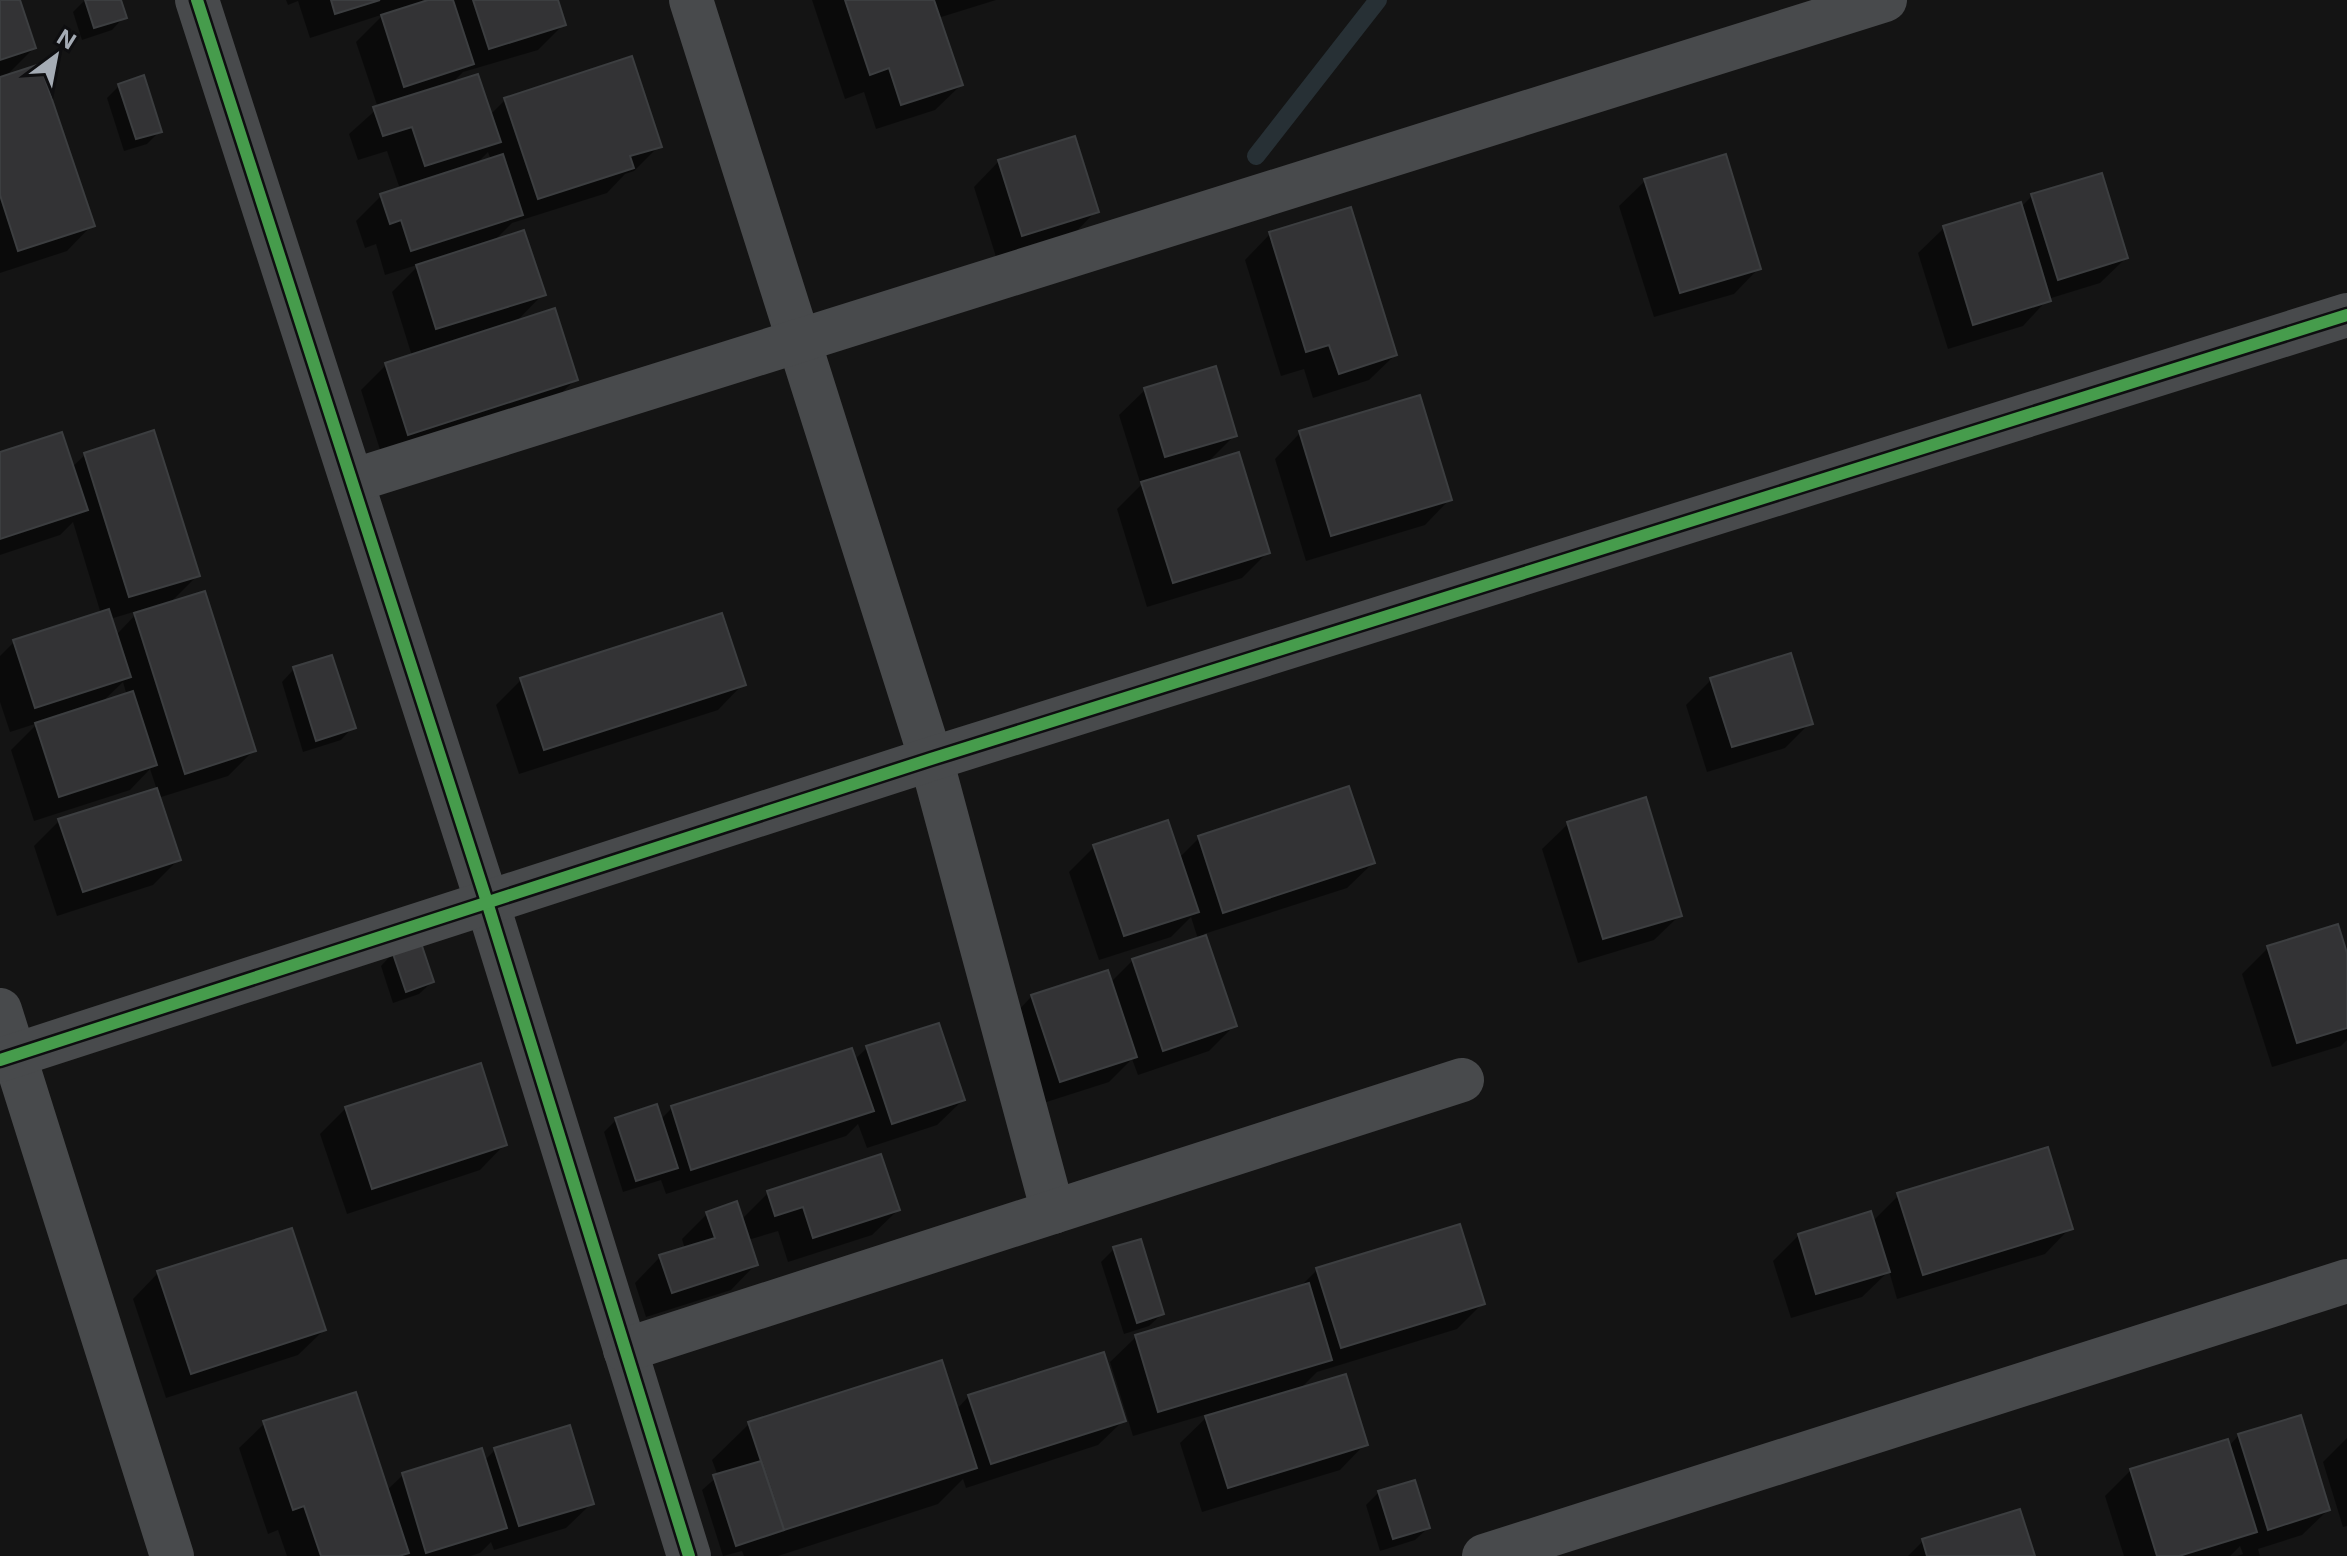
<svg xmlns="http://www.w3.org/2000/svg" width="2347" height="1556" viewBox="0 0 2347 1556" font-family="Inter,sans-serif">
	<rect width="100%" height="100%" fill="#141414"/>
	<g fill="#0007" fill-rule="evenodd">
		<path d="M0 0H18L34 48 4 78 92 225 67 251 0 273Z"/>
		<path d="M85 0H119L124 17 112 30 82 40 73 12Z"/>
		<path d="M286 0H423L418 6 435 0H556L564 24 538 50 463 72 450 85 490 115 505 100 659 146 634 171 625 174 607 193 512 223 493 242 543 294 515 323 576 379 550 404 383 459 361 390 386 365 412 356 392 292 420 264 385 275 376 244 365 248 356 221 381 196 400 189 387 151 358 160 349 134 378 108 356 42 384 14 310 38 298 1 288 5ZM488 152 491 160 475 165Z"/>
		<path d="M812 0H996L938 18 961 85 935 110 876 129 864 92 845 99Z"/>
		<path d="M119 86 160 131 147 144 124 151 107 98Z"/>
		<path d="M999 161 1096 211 1071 237 997 260 974 187Z"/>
		<path d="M1645 181 1759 268 1734 294 1654 317 1619 206Z"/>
		<path d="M2032 196 2126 258 2100 283 2048 299 2023 326 1948 349 1918 253 1944 228 2020 208Z"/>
		<path d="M1270 234 1395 355 1369 380 1313 398 1304 369 1281 376 1245 260Z"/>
		<path d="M1145 390 1235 435 1205 465 1268 552 1242 578 1147 607 1117 509 1147 479 1140 482 1119 415Z"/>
		<path d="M1300 433 1450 499 1425 525 1306 561 1275 459Z"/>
		<path d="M0 454 71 468 85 455 198 575 168 605 253 751 228 776 158 798 179 859 153 885 57 916 34 846 59 821 157 790 150 769 130 790 34 821 11 750 38 723 10 732 0 702V656L14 642 101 614 73 522 60 535 0 555ZM140 610 119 632 115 635 110 619ZM123 682 127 696 100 704Z"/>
		<path d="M294 669 353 727 341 740 303 752 282 682Z"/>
		<path d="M1712 679 1810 723 1785 748 1707 772 1686 705Z"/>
		<path d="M521 680 743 684 718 710 519 774 496 705Z"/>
		<path d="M1568 824 1680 915 1654 940 1578 963 1542 849Z"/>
		<path d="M1199 838 1373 863 1347 888 1204 934 1234 1026 1209 1051 1138 1075 1132 1059 1109 1082 1034 1106 1007 1022 1032 996 1110 983 1133 960 1198 939 1191 917 1171 937 1099 960 1069 872 1094 847 1179 858Z"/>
		<path d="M2268 948 2347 960V1040L2341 1046 2272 1067 2242 974Z"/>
		<path d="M393 953 432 982 419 994 393 1003 381 966Z"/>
		<path d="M937 1025 963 1100 937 1125 867 1148 858 1124 846 1136 666 1194 661 1180 623 1192 604 1132 616 1120H660L672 1108 854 1060 867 1048Z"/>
		<path d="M346 1108 505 1144 480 1170 347 1214 320 1134Z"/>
		<path d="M768 1193 898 1210 872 1235 788 1262 778 1231 748 1240 756 1264 731 1290 646 1317 635 1283 660 1257 685 1249 682 1239 707 1214 741 1220Z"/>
		<path d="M1899 1195 2070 1228 2045 1254 1897 1299 1889 1271 1862 1297 1791 1318 1773 1261 1799 1235 1872 1222Z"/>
		<path d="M1114 1249 1162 1314 1149 1326 1124 1334 1101 1262Z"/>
		<path d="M1317 1270 1482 1304 1457 1329 1317 1372 1299 1390 1365 1444 1340 1470 1202 1512 1180 1443 1211 1413 1133 1436 1110 1362 1136 1337 1299 1288Z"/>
		<path d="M158 1273 324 1330 298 1355 166 1398 133 1299Z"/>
		<path d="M969 1396 1124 1420 1098 1445 966 1488 963 1479 938 1504 778 1556H744L742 1551 723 1556 702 1490 718 1476 712 1460 749 1424 956 1410Z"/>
		<path d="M265 1423 386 1491 403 1475 484 1461 495 1450 592 1503 566 1528 494 1550 491 1542 480 1553 470 1556H287L278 1530 268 1534 239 1448Z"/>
		<path d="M2239 1435 2328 1510 2302 1535 2258 1549 2260 1556H2237L2243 1554 2240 1546 2230 1556H2124L2105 1496 2131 1470 2228 1447Z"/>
		<path d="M2347 1438V1526L2343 1527 2323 1462Z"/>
		<path d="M1379 1492 1428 1528 1415 1540 1380 1551 1366 1505Z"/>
		<path d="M1923 1541 2032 1556H1908Z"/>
	</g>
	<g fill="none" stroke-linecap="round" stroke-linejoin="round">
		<path stroke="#273035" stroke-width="18" d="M1256 156 1378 0"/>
	</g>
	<g fill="#333335" stroke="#3c3e40" stroke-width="2">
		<path d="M0 0H20L36 48 0 60Z"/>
		<path d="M85 0H121L127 18 94 28Z"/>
		<path d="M331 0H380L335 14Z"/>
		<path d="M428 0H453L474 64 404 87 381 15Z"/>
		<path d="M473 0H558L566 25 489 49Z"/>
		<path d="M845 0H934L963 85 901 105 889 68 870 75Z"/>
		<path d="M632 56 662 147 630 156 634 168 538 199 504 98Z"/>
		<path d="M40 64 95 226 18 251 0 195V77Z"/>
		<path d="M478 74 501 142 425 166 412 127 383 136 373 107Z"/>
		<path d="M144 75 162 132 136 139 118 84Z"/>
		<path d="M1075 136 1099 212 1022 236 998 160Z"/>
		<path d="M503 154 523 215 411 251 401 220 390 224 380 194Z"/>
		<path d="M1726 154 1761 269 1680 293 1644 179Z"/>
		<path d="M2102 173 2128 258 2058 280 2031 194Z"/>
		<path d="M2021 202 2051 301 1973 325 1943 226Z"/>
		<path d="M1351 207 1397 355 1339 374 1329 345 1306 352 1269 232Z"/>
		<path d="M524 230 546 295 436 329 416 265Z"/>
		<path d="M555 308 578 380 408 435 385 363Z"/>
		<path d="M1216 366 1237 436 1165 457 1144 388Z"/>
		<path d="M1420 395 1452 500 1331 536 1299 431Z"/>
		<path d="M154 430 200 576 129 597 84 453Z"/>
		<path d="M62 432 88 510 0 539V452Z"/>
		<path d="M1239 452 1270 553 1173 583 1141 482Z"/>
		<path d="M205 591 256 751 185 774 134 613Z"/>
		<path d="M109 609 131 677 35 708 13 640Z"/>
		<path d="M722 613 746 685 544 750 520 678Z"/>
		<path d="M1791 653 1813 724 1732 747 1710 678Z"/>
		<path d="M332 655 356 728 316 741 293 667Z"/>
		<path d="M133 691 157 765 59 797 35 723Z"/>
		<path d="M1349 786 1375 863 1223 913 1198 836Z"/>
		<path d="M157 788 181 860 83 892 58 819Z"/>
		<path d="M1646 797 1682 916 1603 939 1567 822Z"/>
		<path d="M1168 820 1199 912 1124 936 1093 845Z"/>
		<path d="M2338 924 2347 953V1028L2297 1043 2267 946Z"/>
		<path d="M1206 935 1237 1026 1163 1051 1132 959Z"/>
		<path d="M421 943 434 982 406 992 392 951Z"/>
		<path d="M1108 970 1137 1057 1060 1082 1031 995Z"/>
		<path d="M939 1023 965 1100 892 1124 866 1046Z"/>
		<path d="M852 1048 874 1111 691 1170 671 1106Z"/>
		<path d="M481 1063 507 1145 372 1189 345 1107Z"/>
		<path d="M657 1104 678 1168 636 1181 615 1118Z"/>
		<path d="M2048 1147 2073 1229 1923 1275 1897 1193Z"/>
		<path d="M881 1154 900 1210 813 1238 803 1207 775 1216 767 1191Z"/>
		<path d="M737 1201 758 1265 672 1293 659 1255 715 1238 706 1212Z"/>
		<path d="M1871 1211 1890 1272 1816 1294 1798 1234Z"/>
		<path d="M1460 1224 1485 1304 1341 1348 1316 1268Z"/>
		<path d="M292 1228 326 1330 191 1374 157 1271Z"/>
		<path d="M1141 1239 1164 1314 1137 1323 1113 1247Z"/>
		<path d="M1309 1283 1332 1360 1158 1412 1135 1335Z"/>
		<path d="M1104 1352 1126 1421 991 1464 968 1395Z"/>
		<path d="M942 1360 977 1468 784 1530 748 1422Z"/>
		<path d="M1346 1374 1368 1445 1228 1488 1205 1416Z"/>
		<path d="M356 1392 409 1553 399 1556H321L304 1506 293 1510 263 1421Z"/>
		<path d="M2301 1415 2330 1510 2268 1530 2238 1434Z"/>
		<path d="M570 1425 594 1504 519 1526 494 1448Z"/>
		<path d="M2228 1439 2257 1532 2179 1556H2157L2130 1469Z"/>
		<path d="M482 1448 507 1528 426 1553 402 1473Z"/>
		<path d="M761 1461 784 1530 736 1546 713 1475Z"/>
		<path d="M1415 1480 1430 1528 1393 1539 1378 1491Z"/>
		<path d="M2020 1509 2035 1556H1927L1922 1539Z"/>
	</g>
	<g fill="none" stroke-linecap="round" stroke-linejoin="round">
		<g stroke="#484a4c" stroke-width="44">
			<path d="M197 0 487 902 689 1556"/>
			<path d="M691 0 931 759 1053 1212"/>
			<path d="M352 481 1885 0"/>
			<path d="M0 1010 172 1556"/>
			<path d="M0 1060 931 759 2347 315"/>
			<path d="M625 1350 1462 1080"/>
			<path d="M1484 1556 2347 1281"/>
		</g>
		<g stroke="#0e0e10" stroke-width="17">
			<g id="cycleway">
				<path d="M197 0 487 902 689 1556"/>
				<path d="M0 1060 931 759 2347 315"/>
			</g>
		</g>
		<use href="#cycleway" stroke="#469c4c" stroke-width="12"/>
	</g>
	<g transform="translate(56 56) rotate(32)" stroke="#0e0e10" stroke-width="6" paint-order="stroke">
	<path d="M0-6L14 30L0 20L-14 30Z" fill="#a5acb5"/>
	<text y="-12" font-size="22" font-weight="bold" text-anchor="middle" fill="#a5acb5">N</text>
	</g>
</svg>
